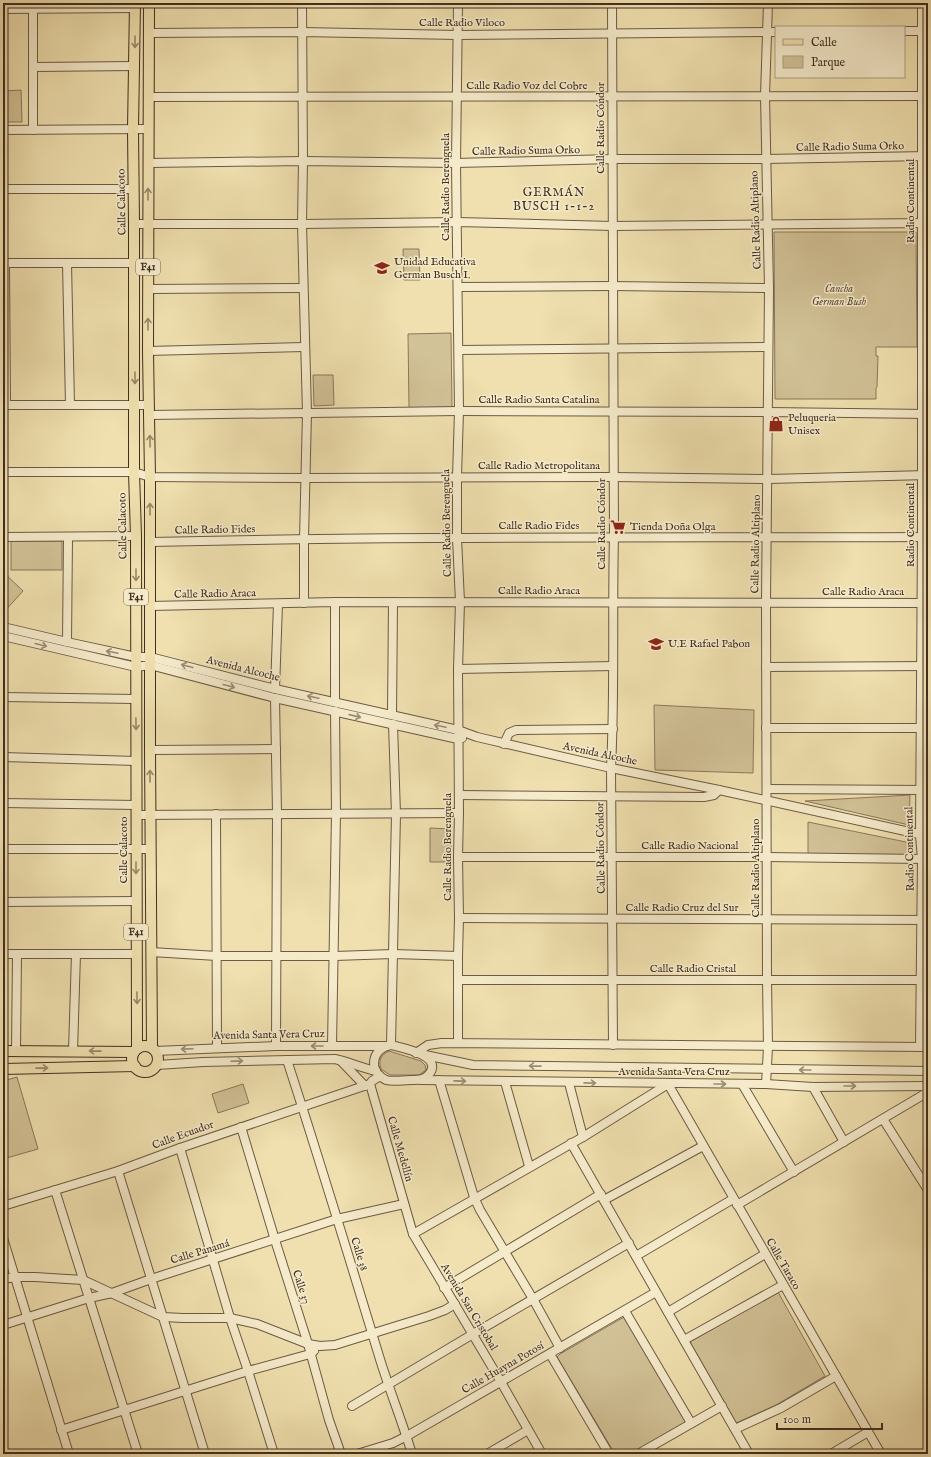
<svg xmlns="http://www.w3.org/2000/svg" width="931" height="1457" viewBox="0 0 931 1457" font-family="'IM FELL English',serif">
	<rect width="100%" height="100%" fill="#f0e0af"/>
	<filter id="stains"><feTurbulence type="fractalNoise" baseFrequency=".005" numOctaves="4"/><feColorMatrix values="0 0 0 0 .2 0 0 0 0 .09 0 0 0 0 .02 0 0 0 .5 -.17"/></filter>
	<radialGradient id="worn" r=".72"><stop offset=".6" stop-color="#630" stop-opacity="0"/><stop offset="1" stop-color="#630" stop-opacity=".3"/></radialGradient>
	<g fill="#d2c297" stroke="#8a785c">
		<path d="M21 90 22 122H5L4 91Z"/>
		<path d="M774 232H916L917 347H876V356H878L877 387 876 388V399H775Z"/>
		<path d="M403 249H419L420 280H404Z"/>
		<path d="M451 333 452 408H409L408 334Z"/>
		<path d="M313 375H333L334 405 314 406Z"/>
		<rect x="11" y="541" width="51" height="29"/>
		<path d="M3 572 23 591 3 613Z"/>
		<path d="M654 705 754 710 753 773 655 770Z"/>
		<path d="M910 795 909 825 805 801Z"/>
		<path d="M808 822 911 843V855L808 856Z"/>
		<path d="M430 828 451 829V862H430Z"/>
		<path d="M389 1051 421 1061 425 1065 426 1070 419 1075H390L381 1069C378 1060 381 1055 389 1051Z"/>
		<path d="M17 1077 38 1149 3 1159V1081Z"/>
		<path d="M243 1084 249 1103 218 1113 212 1094Z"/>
		<path d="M778 1292 825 1376 776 1405 736 1423 690 1342Z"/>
		<path d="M624 1317 687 1422 631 1454H615L557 1357 560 1354Z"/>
	</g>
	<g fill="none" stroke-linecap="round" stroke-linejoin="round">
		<g stroke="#6d5a44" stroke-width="10">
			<g id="minor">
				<path d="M302 3 303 161 302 224 307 413 304 539V603"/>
				<path d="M612 3 614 537C612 614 615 691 611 768L613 1045"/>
				<path d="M3 9 135 8"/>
				<path d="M33 9V130"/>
				<path d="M904 31H928"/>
				<path d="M149 33 302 32 458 35 776 32"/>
				<path d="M33 67 135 66"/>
				<path d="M149 97 928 96"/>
				<path d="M3 130 148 129"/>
				<path d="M148 163 303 161 456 163 613 159H765L928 156"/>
				<path d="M3 189H134"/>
				<path d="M134 224H302L457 222 612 226 928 223"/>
				<path d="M3 263H134"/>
				<path d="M5 263 6 405"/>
				<path d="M67 263 70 405"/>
				<path d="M458 287 612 286 769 288"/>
				<path d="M148 289 303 288"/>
				<path d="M459 350 768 347"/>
				<path d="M148 351 304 347"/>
				<path d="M3 405H149"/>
				<path d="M149 415 459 411 769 412 928 414"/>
				<path d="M3 472H134L150 477 305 478 613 477 768 479 928 475"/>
				<path d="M3 537 136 536"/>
				<path d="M151 542C410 536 669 538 928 537"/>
				<path d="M150 606 335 602 928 603"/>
				<path d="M3 627 67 642 136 657H150L275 689 458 730 477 737 611 768 719 790 928 836"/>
				<path d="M3 636 136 667 150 665 275 698 458 739 462 738"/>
				<path d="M67 642 68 537"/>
				<path d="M766 667 928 666"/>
				<path d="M458 669 613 666"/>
				<path d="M275 689 278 604"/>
				<path d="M3 697 135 699"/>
				<path d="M275 698 277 813 276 1046"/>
				<path d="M335 702V602"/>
				<path d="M392 715 393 602"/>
				<path d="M766 728H928"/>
				<path d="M504 744 509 733 516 730 613 729"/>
				<path d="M150 750 276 749"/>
				<path d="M3 757 136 761"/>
				<path d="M767 789 928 790"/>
				<path d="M459 795 704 797 714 795 719 790"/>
				<path d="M3 803 137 805"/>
				<path d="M216 814 217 1048"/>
				<path d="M136 815 459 813"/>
				<path d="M3 849H150"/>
				<path d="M458 857H766L922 859"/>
				<path d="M3 902 136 901"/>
				<path d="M459 918 928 920"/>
				<path d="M151 952 217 956H335L393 954 458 956"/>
				<path d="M3 954H136"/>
				<path d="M458 980H928"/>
				<path d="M458 1043V956L459 918 458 857 459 813 458 669 460 602 457 538V477L459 411 456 163 458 3"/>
				<path d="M391 1045 396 814 393 724"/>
				<path d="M391 1045C402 1048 442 1055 430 1073 425 1080 419 1080 411 1080 403 1080 393 1082 386 1080 367 1071 372 1048 391 1045Z"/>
				<path d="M332 1046 336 813 335 711"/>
				<path d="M920 1047 922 859 920 835 922 537V3"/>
				<path d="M16 1051 17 954"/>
				<path d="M73 1051 76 954"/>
				<path d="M155 1051 276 1046H384"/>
				<path d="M416 1053 428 1045 442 1043 928 1047"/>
				<path d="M425 1055 473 1065 928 1071"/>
				<path d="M287 1060C319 1158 349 1257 379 1356 389 1389 402 1421 412 1454"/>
				<path d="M341 1061 365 1086"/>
				<path d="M157 1065 203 1062 335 1059C349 1062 362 1068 376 1071"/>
				<path d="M380 1076 372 1081 370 1084 413 1234 501 1382 542 1454"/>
				<path d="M421 1080 766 1084 813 1087 928 1086"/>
				<path d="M439 1080 474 1197 480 1210 533 1299 560 1348"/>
				<path d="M505 1082 529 1166"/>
				<path d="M569 1083 583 1137"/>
				<path d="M742 1084 794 1172"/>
				<path d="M766 1084 768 1047 767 980 766 602 769 288 765 96 768 3"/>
				<path d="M813 1087 844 1142"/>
				<path d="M883 1119 928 1190"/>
				<path d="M241 1127 275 1240 308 1344 329 1420 341 1454"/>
				<path d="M571 1143 749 1454"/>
				<path d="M180 1148 230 1318 248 1371 274 1454"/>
				<path d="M118 1171 205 1454"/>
				<path d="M55 1190 138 1454"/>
				<path d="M604 1200 703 1146"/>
				<path d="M737 1205 928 1092"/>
				<path d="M3 1206 118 1171 180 1148 370 1084"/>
				<path d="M413 1234 583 1137 668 1084 881 1454"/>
				<path d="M3 1238 69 1454"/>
				<path d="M636 1256 733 1199"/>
				<path d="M3 1279 16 1277H35L83 1280 163 1317 183 1318H230L257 1324 308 1344 320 1346 335 1345 429 1316 445 1310 455 1304"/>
				<path d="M444 1288 601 1194"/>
				<path d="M625 1311 691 1423"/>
				<path d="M668 1312 765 1254"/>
				<path d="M3 1325 89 1298 112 1293 151 1279 337 1219 404 1204"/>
				<path d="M684 1340 783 1285"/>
				<path d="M550 1354 609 1454"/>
				<path d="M352 1406 473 1334 629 1243"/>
				<path d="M735 1429 781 1408 836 1376"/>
				<path d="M61 1430 248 1371 310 1354 314 1351"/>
				<path d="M357 1454 393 1443 407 1436 656 1292"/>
				<path d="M487 1454 528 1430"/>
				<path d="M638 1454 722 1406"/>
				<path d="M831 1454 868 1432"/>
			</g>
		</g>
		<g stroke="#412e20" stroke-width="12">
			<g id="major">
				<path d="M135 3 133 129 134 224V472L136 536 137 1049"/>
				<path d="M149 3 148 351 150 477V750L152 1047"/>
				<circle cx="145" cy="1059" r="13"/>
				<path d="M3 1051 134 1052"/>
				<path d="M3 1069 135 1066"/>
			</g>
		</g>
		<use href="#minor" stroke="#f5ebcb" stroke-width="8"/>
		<use href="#major" stroke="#f0e0af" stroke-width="10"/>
	</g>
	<defs><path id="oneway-shaft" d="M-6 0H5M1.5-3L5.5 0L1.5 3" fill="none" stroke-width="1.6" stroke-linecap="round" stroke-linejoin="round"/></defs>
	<g stroke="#988768">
		<use href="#oneway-shaft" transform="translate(135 42) rotate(90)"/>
		<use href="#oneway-shaft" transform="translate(148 194) rotate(-90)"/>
		<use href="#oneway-shaft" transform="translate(148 324) rotate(-90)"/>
		<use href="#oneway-shaft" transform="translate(135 378) rotate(90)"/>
		<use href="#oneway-shaft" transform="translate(150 441) rotate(-91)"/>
		<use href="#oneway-shaft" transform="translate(150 509) rotate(-90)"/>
		<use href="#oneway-shaft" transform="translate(136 575) rotate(90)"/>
		<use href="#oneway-shaft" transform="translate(136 724) rotate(89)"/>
		<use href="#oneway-shaft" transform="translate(150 776) rotate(-90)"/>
		<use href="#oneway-shaft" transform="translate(136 868) rotate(90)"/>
		<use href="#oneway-shaft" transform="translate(137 998) rotate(89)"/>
		<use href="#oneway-shaft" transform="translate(95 1051) rotate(-179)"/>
		<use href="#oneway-shaft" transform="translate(42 1068) rotate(-1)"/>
	</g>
	<g stroke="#9b8c76">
		<use href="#oneway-shaft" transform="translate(41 645) rotate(14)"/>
		<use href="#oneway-shaft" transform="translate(112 652) rotate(-168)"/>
		<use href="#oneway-shaft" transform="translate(187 666) rotate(-165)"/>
		<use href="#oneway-shaft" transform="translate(229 686) rotate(15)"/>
		<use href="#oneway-shaft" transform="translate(313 697) rotate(-168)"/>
		<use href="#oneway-shaft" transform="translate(355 716) rotate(13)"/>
		<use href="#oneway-shaft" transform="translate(440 726) rotate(-168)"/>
		<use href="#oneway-shaft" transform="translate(317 1046) rotate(-180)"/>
		<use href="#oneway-shaft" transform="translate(187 1049) rotate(178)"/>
		<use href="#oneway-shaft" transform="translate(237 1061) rotate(-2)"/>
		<use href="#oneway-shaft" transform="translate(535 1066) rotate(-179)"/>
		<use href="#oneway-shaft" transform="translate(805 1070) rotate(-180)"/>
		<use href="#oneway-shaft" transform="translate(460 1081) rotate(1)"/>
		<use href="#oneway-shaft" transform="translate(590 1083) rotate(1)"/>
		<use href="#oneway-shaft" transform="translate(720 1084)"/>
		<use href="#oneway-shaft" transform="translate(850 1086)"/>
	</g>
	<defs>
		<g id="school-bare" transform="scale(1.2)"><path d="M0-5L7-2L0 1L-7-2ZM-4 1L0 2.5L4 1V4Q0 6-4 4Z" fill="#8f2418" stroke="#f5ebcb" stroke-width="2.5" paint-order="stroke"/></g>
		<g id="shop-bare" transform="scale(1.2)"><path d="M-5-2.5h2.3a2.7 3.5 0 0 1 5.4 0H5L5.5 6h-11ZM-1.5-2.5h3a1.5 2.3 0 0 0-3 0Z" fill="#8f2418" stroke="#f5ebcb" stroke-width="2.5" paint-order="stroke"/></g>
		<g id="supermarket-bare" transform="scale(1.2)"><path d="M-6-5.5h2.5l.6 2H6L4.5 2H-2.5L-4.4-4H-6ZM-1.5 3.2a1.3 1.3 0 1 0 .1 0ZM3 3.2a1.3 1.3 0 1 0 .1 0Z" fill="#8f2418" stroke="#f5ebcb" stroke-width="2.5" paint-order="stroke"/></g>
	</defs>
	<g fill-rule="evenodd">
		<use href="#school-bare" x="382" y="268"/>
		<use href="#shop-bare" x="776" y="424"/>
		<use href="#supermarket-bare" x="618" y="527"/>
		<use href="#school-bare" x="656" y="644"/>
	</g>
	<g text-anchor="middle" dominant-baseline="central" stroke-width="3" stroke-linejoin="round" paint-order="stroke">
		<g fill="#f5ebcb" stroke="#776753" stroke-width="1">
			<rect x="136" y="259" width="24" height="16" rx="3"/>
			<rect x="124" y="589" width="24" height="16" rx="3"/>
			<rect x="124" y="924" width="24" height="16" rx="3"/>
		</g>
		<g font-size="10" font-weight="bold" fill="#412e20">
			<text x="148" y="267">F41</text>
			<text x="136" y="597">F41</text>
			<text x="136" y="932">F41</text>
		</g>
		<g font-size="11" fill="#412e20" stroke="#f5ebcb">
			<text x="462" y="23">Calle Radio Viloco</text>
			<text x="527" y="86">Calle Radio Voz del Cobre</text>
			<text transform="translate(601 128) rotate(-90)">Calle Radio Cóndor</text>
			<text transform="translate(850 147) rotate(-1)">Calle Radio Suma Orko</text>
			<text transform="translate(526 151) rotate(-1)">Calle Radio Suma Orko</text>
			<text transform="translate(446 187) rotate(-90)">Calle Radio Berenguela</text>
			<text transform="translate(911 201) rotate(-90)">Radio Continental</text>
			<text transform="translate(122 202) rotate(-91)">Calle Calacoto</text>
			<text transform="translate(756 220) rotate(-92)">Calle Radio Altiplano</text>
			<text x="539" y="400">Calle Radio Santa Catalina</text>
			<text x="539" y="466">Calle Radio Metropolitana</text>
			<text transform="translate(447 523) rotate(-91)">Calle Radio Berenguela</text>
			<text transform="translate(602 524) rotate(-90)">Calle Radio Cóndor</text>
			<text transform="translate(911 525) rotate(-90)">Radio Continental</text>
			<text transform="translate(123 526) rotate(-91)">Calle Calacoto</text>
			<text x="539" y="526">Calle Radio Fides</text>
			<text transform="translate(215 530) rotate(-1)">Calle Radio Fides</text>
			<text transform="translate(756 544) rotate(-89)">Calle Radio Altiplano</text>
			<text x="539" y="591">Calle Radio Araca</text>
			<text x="863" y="592">Calle Radio Araca</text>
			<text transform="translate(215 594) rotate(-1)">Calle Radio Araca</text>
			<text transform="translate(243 669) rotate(14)">Avenida Alcoche</text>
			<text transform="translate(600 754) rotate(12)">Avenida Alcoche</text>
			<text x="690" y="846">Calle Radio Nacional</text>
			<text transform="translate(448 847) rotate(-90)">Calle Radio Berenguela</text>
			<text transform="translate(601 848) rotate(-91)">Calle Radio Cóndor</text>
			<text transform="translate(910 849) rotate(-91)">Radio Continental</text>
			<text transform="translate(124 850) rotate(-90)">Calle Calacoto</text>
			<text transform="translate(756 868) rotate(-90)">Calle Radio Altiplano</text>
			<text x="682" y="908">Calle Radio Cruz del Sur</text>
			<text x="693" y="969">Calle Radio Cristal</text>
			<text transform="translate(269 1035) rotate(-1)">Avenida Santa Vera Cruz</text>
			<text x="674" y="1072">Avenida Santa Vera Cruz</text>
			<text transform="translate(183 1135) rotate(-20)">Calle Ecuador</text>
			<text transform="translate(400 1149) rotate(74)">Calle Medellín</text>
			<text transform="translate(200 1252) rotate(-17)">Calle Panamá</text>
			<text transform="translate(359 1254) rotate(73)">Calle 38</text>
			<text transform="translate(783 1264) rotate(60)">Calle Taraco</text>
			<text transform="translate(301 1287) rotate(72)">Calle 37</text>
			<text transform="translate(469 1307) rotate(59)">Avenida San Cristobal</text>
			<text transform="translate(503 1368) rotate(-30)">Calle Huayna Potosí</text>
		</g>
		<g font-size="11" fill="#412e20" stroke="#f5ebcb" text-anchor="start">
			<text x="394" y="262">Unidad Educativa<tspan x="394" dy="13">German Busch I.</tspan></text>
			<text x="788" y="418">Peluqueria<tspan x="788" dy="13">Unisex</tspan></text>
			<text x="630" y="527">Tienda Doña Olga</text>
			<text x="668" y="644">U.E Rafael Pabon</text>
		</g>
		<g font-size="11" font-style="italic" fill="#5e4c38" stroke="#f5ebcb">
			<text x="839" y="289">Cancha<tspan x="839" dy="13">German Bush</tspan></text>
		</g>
		<g font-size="12" letter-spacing="1" fill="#412e20" stroke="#f5ebcb">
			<text x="554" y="192">GERMÁN<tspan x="554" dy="14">BUSCH 1-1-2</tspan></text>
		</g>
	</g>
	<rect width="931" height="1457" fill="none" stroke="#f0e0af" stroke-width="16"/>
	<rect x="4" y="4" width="923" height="1449" fill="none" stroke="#412e20" stroke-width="2"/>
	<rect x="8" y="8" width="915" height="1441" fill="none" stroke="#412e20"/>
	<rect x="775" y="26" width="130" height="52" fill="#f5ebcb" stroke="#ad9f87"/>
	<rect x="783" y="39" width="20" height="6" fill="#f0e0af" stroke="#ad9f87"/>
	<text x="811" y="46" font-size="12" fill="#412e20">Calle</text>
	<rect x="783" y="56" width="20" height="12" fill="#d2c297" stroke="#ad9f87"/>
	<text x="811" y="66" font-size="12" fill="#412e20">Parque</text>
	<path d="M777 1423v6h105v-6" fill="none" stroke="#412e20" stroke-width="2"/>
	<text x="783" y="1423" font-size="12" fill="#412e20" stroke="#f5ebcb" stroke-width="3" paint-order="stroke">100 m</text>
	<rect width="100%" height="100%" filter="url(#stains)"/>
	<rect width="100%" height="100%" fill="url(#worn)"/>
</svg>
